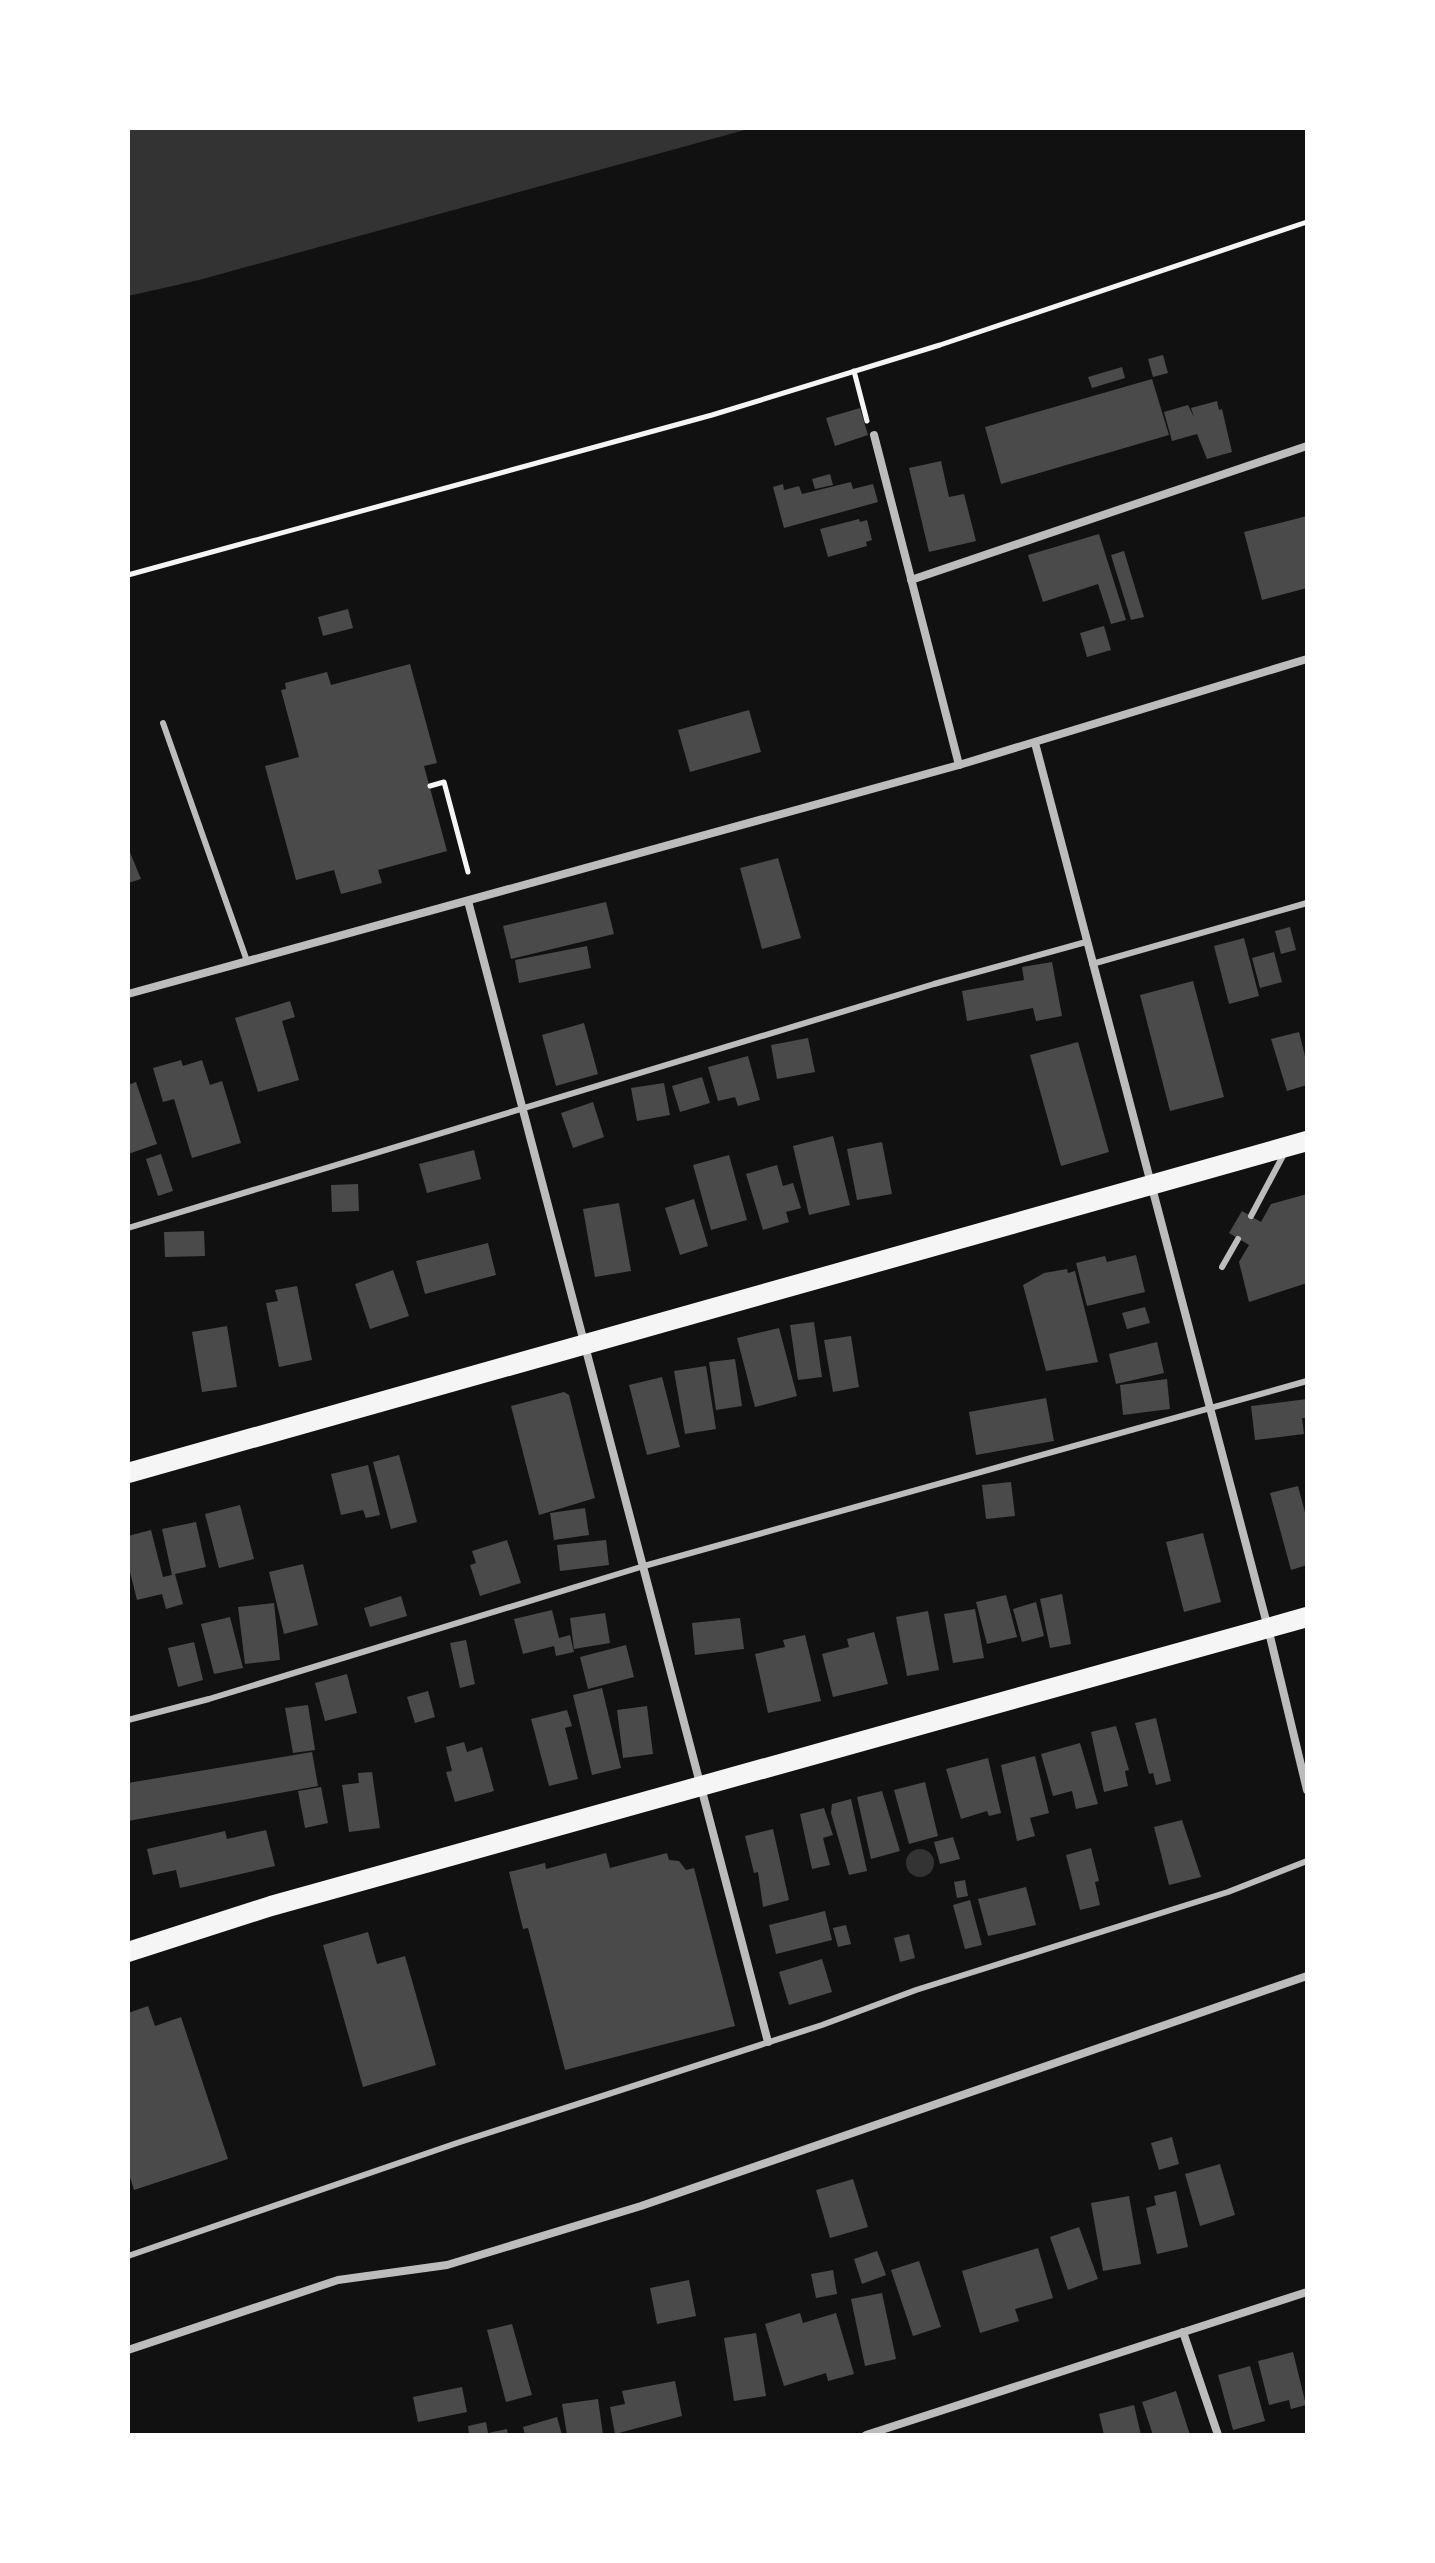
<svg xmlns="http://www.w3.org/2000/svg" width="1435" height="2563" viewBox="0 0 1435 2563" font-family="Helvetica,sans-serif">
	<rect width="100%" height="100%" fill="#111"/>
	<g fill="#333">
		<path d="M128 128H752L199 280 128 296Z"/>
		<circle cx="920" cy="1863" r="14"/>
	</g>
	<g fill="#4a4a4a">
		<path d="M1163 355 1168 373 1153 377 1148 359Z"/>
		<path d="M1122 367 1125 378 1092 388 1088 377Z"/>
		<path d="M1152 379 1169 435 1001 484 985 427Z"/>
		<path d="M1217 401 1219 410 1222 409 1232 452 1207 459 1197 434 1172 441 1164 412 1188 405 1194 417 1191 408Z"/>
		<path d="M860 408 868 435 835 446 826 418Z"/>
		<path d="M941 461 949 497 964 494 976 541 929 552 909 468Z"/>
		<path d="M830 474 833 485 815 489 812 479Z"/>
		<path d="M851 482 853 489 873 484 878 502 784 528 773 487 783 484 784 490 799 486 802 494Z"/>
		<path d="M1307 516V588L1262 600 1244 532Z"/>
		<path d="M859 519 860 522 867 520 872 540 866 542 867 546 828 557 820 529Z"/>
		<path d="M1099 534 1126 620 1111 624 1098 584 1043 602 1028 555Z"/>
		<path d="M1124 551 1144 617 1131 620 1111 555Z"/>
		<path d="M348 609 353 628 323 636 318 617Z"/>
		<path d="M1104 626 1111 650 1087 657 1080 633Z"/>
		<path d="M410 664 437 763 424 766 447 851 378 870 382 883 341 894 334 870 296 880 265 766 299 757 281 690 286 689 285 683 327 672 331 685Z"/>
		<path d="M749 710 761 752 690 772 678 730Z"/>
		<path d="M129 850 141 879 128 883V850Z"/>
		<path d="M778 858 801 938 762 949 740 868Z"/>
		<path d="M606 902 614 934 511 959 503 926Z"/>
		<path d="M1290 927 1296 950 1281 954 1275 931Z"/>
		<path d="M1244 938 1259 996 1229 1004 1214 946Z"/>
		<path d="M587 946 591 968 519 983 515 960Z"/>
		<path d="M1274 952 1282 982 1260 988 1252 958Z"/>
		<path d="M1052 962 1062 1016 1036 1021 1033 1008 967 1021 962 991 1024 980 1022 967Z"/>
		<path d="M1193 981 1224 1097 1170 1111 1140 995Z"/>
		<path d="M290 1001 295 1017 282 1021 299 1080 258 1092 235 1018Z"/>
		<path d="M584 1023 598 1074 556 1086 542 1035Z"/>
		<path d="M1299 1032 1307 1064V1085L1287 1091 1271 1039Z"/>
		<path d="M808 1038 815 1072 777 1079 771 1045Z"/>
		<path d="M1078 1042 1109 1152 1061 1166 1030 1055Z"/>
		<path d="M748 1056 760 1100 738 1106 735 1097 718 1101 708 1067Z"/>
		<path d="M181 1060 183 1066 202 1060 210 1085 222 1081 241 1143 192 1158 174 1099 163 1102 153 1068Z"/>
		<path d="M702 1077 710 1103 680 1112 672 1086Z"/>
		<path d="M136 1082 157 1144 128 1154V1085Z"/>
		<path d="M664 1083 670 1115 637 1121 631 1088Z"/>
		<path d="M593 1102 604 1137 573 1148 561 1113Z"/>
		<path d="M833 1136 850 1205 809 1215 793 1146Z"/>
		<path d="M882 1142 892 1194 857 1200 847 1149Z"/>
		<path d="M474 1150 481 1179 427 1193 419 1164Z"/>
		<path d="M161 1154 173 1191 158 1196 146 1159Z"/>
		<path d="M729 1155 747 1220 711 1230 693 1165Z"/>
		<path d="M777 1165 783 1186 793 1183 801 1208 786 1212 789 1222 763 1230 746 1174Z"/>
		<path d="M358 1184 359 1211 332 1212 331 1185Z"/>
		<path d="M1307 1194V1283L1249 1302 1239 1262 1249 1245 1229 1233 1242 1211 1261 1222 1271 1204Z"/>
		<path d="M694 1199 708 1246 680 1255 665 1208Z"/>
		<path d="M619 1203 631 1271 595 1277 583 1209Z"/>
		<path d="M204 1231 205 1256 165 1257 164 1232Z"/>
		<path d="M488 1243 496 1275 425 1294 416 1261Z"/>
		<path d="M1136 1255 1145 1292 1087 1306 1076 1263 1105 1256 1107 1262Z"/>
		<path d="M1067 1269 1068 1273 1075 1271 1098 1362 1046 1371 1023 1285 1044 1273Z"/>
		<path d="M393 1270 409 1316 370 1329 355 1284Z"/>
		<path d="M297 1286 312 1360 279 1367 266 1303 278 1301 275 1290Z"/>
		<path d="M1145 1307 1150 1323 1127 1329 1122 1313Z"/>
		<path d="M814 1322 822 1377 798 1380 790 1325Z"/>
		<path d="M227 1326 237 1387 202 1392 192 1332Z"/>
		<path d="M779 1328 797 1396 755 1407 737 1338Z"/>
		<path d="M851 1336 859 1387 833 1392 824 1340Z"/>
		<path d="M1157 1342 1164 1373 1116 1384 1109 1354Z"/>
		<path d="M735 1359 742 1406 716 1410 709 1362Z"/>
		<path d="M706 1366 716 1429 685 1434 674 1371Z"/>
		<path d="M662 1377 680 1447 647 1455 629 1385Z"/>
		<path d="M1167 1379 1170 1409 1123 1415 1120 1385Z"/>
		<path d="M564 1392 569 1395 595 1498 539 1515 511 1406Z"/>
		<path d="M1046 1398 1054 1441 976 1455 969 1412Z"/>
		<path d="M1307 1399V1418H1302L1304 1434 1255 1440 1251 1406Z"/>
		<path d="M399 1455 417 1522 391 1529 373 1462Z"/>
		<path d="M368 1465 380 1515 366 1518 363 1510 341 1515 331 1474Z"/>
		<path d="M1011 1482 1015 1516 986 1519 982 1485Z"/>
		<path d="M1298 1486 1307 1520V1565L1291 1570 1270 1493Z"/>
		<path d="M240 1505 254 1559 219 1568 205 1514Z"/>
		<path d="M585 1508 589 1535 554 1540 550 1513Z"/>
		<path d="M196 1522 206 1567 175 1574 183 1604 166 1609 162 1594 137 1600 128 1564V1536L151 1530 163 1577 172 1575 162 1529Z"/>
		<path d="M1203 1533 1221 1602 1184 1612 1166 1542Z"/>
		<path d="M507 1540 521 1583 480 1596 470 1565 476 1563 472 1551Z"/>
		<path d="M606 1540 609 1565 560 1571 557 1545Z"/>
		<path d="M303 1564 318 1625 284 1634 269 1572Z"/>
		<path d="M1062 1594 1071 1644 1050 1648 1040 1599Z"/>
		<path d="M1006 1595 1017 1637 987 1644 976 1602Z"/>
		<path d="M401 1596 407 1616 370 1627 364 1608Z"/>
		<path d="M1036 1602 1044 1636 1022 1642 1013 1609Z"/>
		<path d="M274 1603 280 1660 245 1664 238 1607Z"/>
		<path d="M975 1609 984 1658 953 1663 944 1614Z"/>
		<path d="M552 1610 559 1638 570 1635 574 1652 556 1656 554 1646 523 1654 514 1619Z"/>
		<path d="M928 1611 939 1670 907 1676 896 1617Z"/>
		<path d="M605 1613 610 1643 574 1649 570 1618Z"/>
		<path d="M230 1617 243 1668 214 1674 201 1624Z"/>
		<path d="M740 1618 744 1649 695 1655 692 1623Z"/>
		<path d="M874 1632 888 1684 833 1697 822 1654 849 1647 847 1639Z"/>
		<path d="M805 1635 821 1701 768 1713 755 1654 785 1647 783 1640Z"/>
		<path d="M466 1640 475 1684 460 1688 450 1643Z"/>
		<path d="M194 1642 203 1680 178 1687 168 1648Z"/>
		<path d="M626 1645 634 1677 588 1689 580 1657Z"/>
		<path d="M347 1674 357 1713 325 1721 315 1683Z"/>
		<path d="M602 1688 621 1768 592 1775 573 1695Z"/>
		<path d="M428 1691 435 1717 415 1723 407 1697Z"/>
		<path d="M308 1705 315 1750 293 1753 285 1708Z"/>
		<path d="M647 1706 653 1754 623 1758 617 1710Z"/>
		<path d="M567 1710 572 1726 565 1728 578 1779 549 1786 531 1719Z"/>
		<path d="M1156 1718 1171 1781 1156 1785 1153 1773 1149 1774 1135 1723Z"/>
		<path d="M1116 1726 1129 1770 1125 1771 1128 1786 1104 1792 1091 1732Z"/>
		<path d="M464 1742 467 1752 482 1747 494 1791 455 1802 446 1772 452 1771 446 1747Z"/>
		<path d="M1080 1743 1098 1804 1076 1809 1072 1791 1053 1796 1041 1754Z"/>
		<path d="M312 1752 318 1786 128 1821V1783Z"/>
		<path d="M1035 1756 1049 1813 1030 1818 1035 1836 1017 1841 1001 1765Z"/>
		<path d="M988 1758 1001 1813 989 1816 987 1811 961 1819 946 1769Z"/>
		<path d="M372 1772 380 1828 349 1832 342 1785 359 1783 358 1773Z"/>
		<path d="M925 1782 938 1836 909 1844 894 1790Z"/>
		<path d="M321 1787 328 1823 305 1828 298 1791Z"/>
		<path d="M882 1791 900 1851 871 1859 857 1797Z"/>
		<path d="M851 1799 867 1871 849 1875 831 1813 832 1804Z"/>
		<path d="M824 1808 833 1835 823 1838 830 1865 812 1869 800 1814Z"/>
		<path d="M1182 1820 1201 1877 1169 1885 1154 1827Z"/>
		<path d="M773 1829 789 1900 763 1907 758 1872 754 1873 745 1836Z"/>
		<path d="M266 1830 275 1866 180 1888 176 1870 153 1875 147 1849 225 1831 227 1839Z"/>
		<path d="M953 1837 960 1859 940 1864 934 1842Z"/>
		<path d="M1091 1848 1099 1881 1095 1882 1100 1905 1080 1910 1066 1855Z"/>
		<path d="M606 1853 610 1868 667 1853 669 1860 679 1861 686 1870 694 1868 735 2026 565 2070 528 1928 523 1929 509 1872 545 1863 546 1869Z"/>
		<path d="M965 1880 968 1896 957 1898 954 1882Z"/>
		<path d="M1026 1887 1036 1925 988 1936 978 1899Z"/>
		<path d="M970 1900 982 1945 965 1949 953 1905Z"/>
		<path d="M825 1911 832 1940 776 1954 769 1925Z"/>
		<path d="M846 1925 851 1944 838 1947 833 1928Z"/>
		<path d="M368 1932 377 1964 405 1956 436 2065 363 2087 323 1945Z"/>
		<path d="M909 1934 915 1958 900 1962 894 1938Z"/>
		<path d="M822 1959 832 1992 789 2005 779 1972Z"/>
		<path d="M148 2006 155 2026 181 2017 228 2159 134 2190 128 2171V2013Z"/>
		<path d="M1172 2137 1179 2164 1159 2170 1151 2143Z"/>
		<path d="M1220 2164 1235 2215 1200 2226 1185 2174Z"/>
		<path d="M853 2179 868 2227 830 2238 816 2190Z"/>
		<path d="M1176 2191 1188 2247 1157 2254 1146 2208 1156 2205 1154 2196Z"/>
		<path d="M1129 2196 1141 2264 1103 2271 1091 2203Z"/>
		<path d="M1079 2227 1098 2279 1068 2290 1050 2237Z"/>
		<path d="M1038 2248 1053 2298 1015 2309 1019 2321 980 2333 962 2271Z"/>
		<path d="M877 2251 886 2275 862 2284 854 2259Z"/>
		<path d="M919 2261 941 2327 913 2336 891 2270Z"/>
		<path d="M833 2270 837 2294 816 2298 811 2274Z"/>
		<path d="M689 2280 696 2316 657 2324 650 2288Z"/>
		<path d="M882 2293 896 2359 865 2366 851 2299Z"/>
		<path d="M800 2313 803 2323 836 2313 854 2374 828 2381 826 2373 784 2386 765 2324Z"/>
		<path d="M512 2324 532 2395 506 2402 487 2330Z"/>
		<path d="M756 2333 766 2396 734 2401 724 2338Z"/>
		<path d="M1293 2352 1306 2405 1291 2409 1289 2400 1269 2405 1258 2361Z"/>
		<path d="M1250 2366 1265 2421 1233 2430 1218 2375Z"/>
		<path d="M675 2381 682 2416 615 2434 610 2407 625 2404 622 2391Z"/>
		<path d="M462 2387 467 2412 418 2422 413 2397Z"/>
		<path d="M1176 2391 1190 2435H1153L1142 2402Z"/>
		<path d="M598 2399 603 2435H567L562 2404Z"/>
		<path d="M1134 2405 1141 2435H1104L1099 2414Z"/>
		<path d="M557 2417 562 2435H525L523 2427Z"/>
		<path d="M486 2422 488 2433 507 2429 508 2435H469L468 2426Z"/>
	</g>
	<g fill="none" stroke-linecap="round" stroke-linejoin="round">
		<g stroke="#f5f5f5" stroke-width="5">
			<path d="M854 371 867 421"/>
			<path d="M128 575 712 415 940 345 1307 222"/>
			<path d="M430 786 444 782 468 872"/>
		</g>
		<g stroke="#bcbcbc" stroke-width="6">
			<path d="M163 723 247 961"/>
			<path d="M1092 964 1307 903"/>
			<path d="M1251 1216 1285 1152"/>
			<path d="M128 1228 934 984 1086 942"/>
			<path d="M1222 1267 1238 1239"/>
			<path d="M128 1720 209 1699 644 1566 1307 1381"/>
			<path d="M128 2256 457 2143 822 2025 916 1990 1228 1892 1307 1861"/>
		</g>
		<g stroke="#bcbcbc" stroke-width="8">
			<path d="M874 435 959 765"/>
			<path d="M911 580 1307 446"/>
			<path d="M1035 743 1268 1628 1307 1790"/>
			<path d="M468 901 768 2042"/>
			<path d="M128 994 959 765 1307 659"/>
			<path d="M1183 2332 1218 2435"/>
			<path d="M128 2350 338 2280 447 2265 641 2206 1307 1976"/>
			<path d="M866 2435 1307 2292"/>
		</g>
		<g stroke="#f5f5f5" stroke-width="20">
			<path d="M128 1473 1307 1141"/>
			<path d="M128 1952 271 1906 1307 1617"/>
		</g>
	</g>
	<rect width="1435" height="2563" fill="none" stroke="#ffffff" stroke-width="260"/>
</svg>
